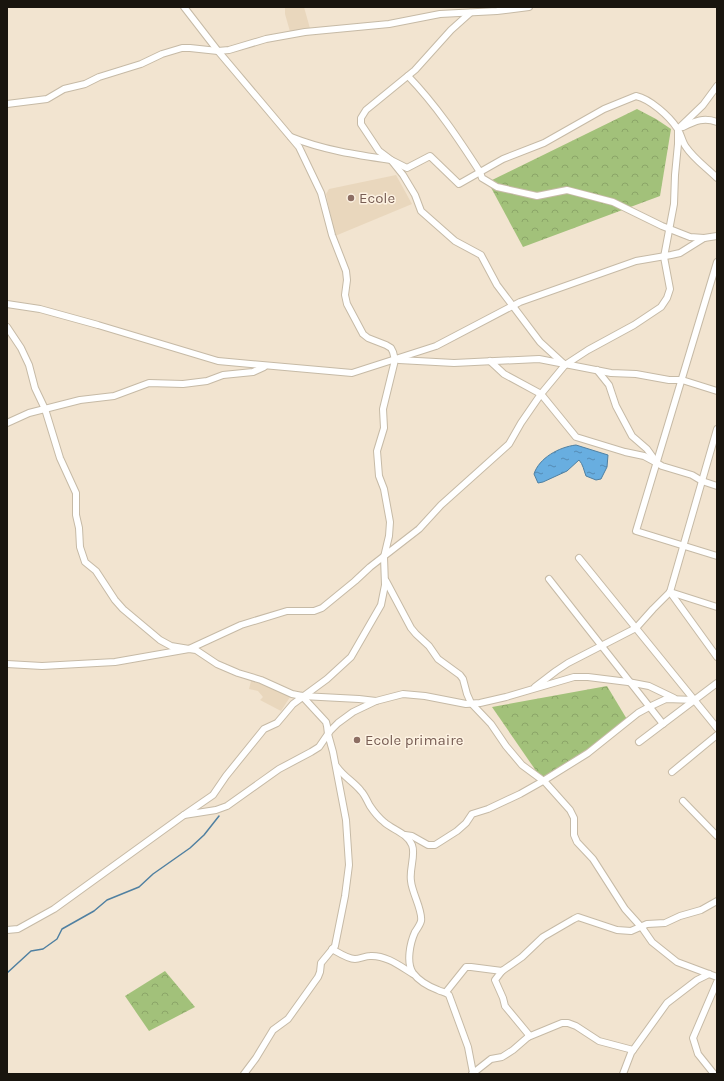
<svg xmlns="http://www.w3.org/2000/svg" width="724" height="1081" viewBox="0 0 724 1081" font-family="Karla,sans-serif">
	<defs>
		<pattern id="forest-crowns" width="20" height="18" patternUnits="userSpaceOnUse"><rect width="20" height="18" fill="#a2c17a"/><path d="M2 6a3 3 0 1 1 6 0M12 15a3 3 0 1 1 6 0" fill="none" stroke="#8ba568"/></pattern>
		<pattern id="water-ripples" width="26" height="14" patternUnits="userSpaceOnUse"><rect width="26" height="14" fill="#68aee0"/><path d="M2 4q2-2 4 0t4 0M15 11q2-2 4 0t4 0" fill="none" stroke="#558cb4"/></pattern>
	</defs>
	<rect width="100%" height="100%" fill="#f2e4d0"/>
	<g fill="#e9d7bd">
		<path d="M285 7H304L311 32 291 35 285 14Z"/>
		<path d="M396 175 412 204 335 236 326 194 329 189Z"/>
		<path d="M252 677 292 694 281 711 260 700 263 697 258 691 249 689Z"/>
	</g>
	<g fill="url(#forest-crowns)">
		<path d="M637 109 656 119 671 129 660 196 523 247 488 182Z"/>
		<path d="M607 686 628 721 543 781 492 707Z"/>
		<path d="M165 971 195 1007 149 1031 125 996Z"/>
	</g>
	<path fill="url(#water-ripples)" stroke="#5080a1" d="M576 445 608 455 607 467 601 479 596 480 586 476C584 471 583 464 579 460L567 471 543 482 538 483 534 474C539 458 559 447 576 445Z"/>
	<g fill="none" stroke-linecap="round" stroke-linejoin="round">
		<path stroke="#5080a1" stroke-width="1.5" d="M7 973 31 951 43 949 57 939 62 929 94 911 107 900 139 887 153 874 190 848 204 835 219 816"/>
		<g stroke="#c6baa6" stroke-width="8">
			<g id="minor">
				<path d="M184 7 218 51 299 147 321 193 332 235 346 271 347 280 345 295 347 304 363 334 368 338 386 345 391 348 393 352 395 360 383 409 384 428 377 451 379 476 384 489 390 522 389 536 384 557 385 585 381 605 351 657 327 679 293 704 277 723 264 729 226 776 213 795 184 815"/>
				<path d="M470 13 451 30 415 70 366 110 361 118V124L379 151 391 160 407 168 430 156 459 184 503 159 544 143 604 109 636 96C650 99 669 116 677 128 681 133 682 142 686 147 694 159 707 168 717 178"/>
				<path d="M408 76C436 105 458 138 480 172L482 178 497 187 537 196 567 190 613 202 662 226 690 237 704 238"/>
				<path d="M7 104 47 99 64 89 85 84 99 77 141 64 162 54 182 48H190L218 51 229 50 266 39 305 32 389 24 440 14 497 11 529 7"/>
				<path d="M683 127C695 121 704 117 717 122"/>
				<path d="M291 137C323 150 357 155 391 160L403 175 415 195 421 211 455 241 481 255 497 285 540 342 565 365"/>
				<path d="M717 262 636 531 717 556"/>
				<path d="M7 304 40 309 98 325 218 361 352 373 436 346 520 302 636 261 671 255 680 253 704 238 717 236"/>
				<path d="M7 327 21 348 29 365 35 388 45 409 60 458 76 493V515L79 528 80 547 85 562 96 571 115 600 123 609 160 640 171 646 189 649 241 625 287 611H314L322 608 355 581 370 567 419 529 441 505 509 444 521 423 541 394 565 365 588 350 634 325 661 307 667 298 670 289 664 257 674 204 675 175 678 144V129L703 105 717 86"/>
				<path d="M399 360 454 363 539 359 611 373 636 374 669 380H682L717 391"/>
				<path d="M490 361 504 374 541 394 576 437 625 452 644 456 657 463"/>
				<path d="M597 370 609 385 616 406 632 436 647 449 657 463 662 466 692 475 702 481 717 486"/>
				<path d="M7 423 29 413 80 400 114 396 149 383 183 384 207 381 223 375 253 372 264 367"/>
				<path d="M579 558 717 728"/>
				<path d="M549 579 663 724"/>
				<path d="M386 581 411 628 416 634 429 646 438 659 460 675 463 679 467 694 471 703 491 724 506 746 522 765 545 782 570 810 574 818V835L577 842 593 859 625 909 643 929 652 942 677 962 717 977"/>
				<path d="M670 592 717 657"/>
				<path d="M670 592 717 607"/>
				<path d="M7 664 42 666 115 662 189 649 196 650 217 664 238 673 261 680 292 694 302 696 359 699 376 701"/>
				<path d="M535 687 556 671 568 663 636 628 653 609 670 592 717 429"/>
				<path d="M639 742 717 683"/>
				<path d="M337 767C344 777 354 782 361 791 365 795 367 801 370 806 374 812 379 818 384 822 393 830 407 833 412 845 416 855 409 869 411 881 412 893 423 911 421 921 420 925 417 929 415 932 410 943 406 963 413 973 419 981 430 987 438 990 442 992 446 992 449 995L468 1047 473 1073"/>
				<path d="M672 772 717 735"/>
				<path d="M683 801 717 836"/>
				<path d="M405 835 412 836 428 845H435L457 831 466 823 472 814 488 809 520 794 543 781 588 753 638 713 649 707 666 699 695 700"/>
				<path d="M7 930 18 929 54 909 184 815 216 810 227 806 279 769 311 752 319 747 330 731 338 723 353 712 376 701 403 694 425 696 466 704 480 703 506 697 574 677H588L628 682 649 686 674 698"/>
				<path d="M332 949C339 953 348 959 355 959 360 959 365 956 370 956 386 955 400 966 413 974"/>
				<path d="M446 992 466 967H471L502 971 522 957 543 937 574 919 578 917 617 930 631 931 647 924 665 923 680 916 701 910 717 901"/>
				<path d="M528 1037 562 1023H568L576 1026 599 1041 633 1050"/>
				<path d="M244 1074 256 1058 273 1030 288 1019 318 977 320 972 321 963 335 946 345 896 349 865 346 820 333 752 328 734 327 726 326 722 302 696"/>
				<path d="M472 1074 491 1059 502 1057 513 1050 528 1037 529 1035 505 1006 503 998 495 980 502 971"/>
				<path d="M623 1074 631 1053 667 1003 697 980 709 974"/>
				<path d="M714 1074 698 1054 693 1038 717 982"/>
			</g>
		</g>
		<use href="#minor" stroke="#fff" stroke-width="6"/>
	</g>
	<g fill="#8d6e63" stroke="#fdf2e2" stroke-width="1.5">
		<circle cx="351" cy="198" r="4"/>
		<circle cx="357" cy="740" r="4"/>
	</g>
	<g text-anchor="middle" dominant-baseline="central" stroke-width="3" stroke-linejoin="round" paint-order="stroke">
		<g font-size="15" fill="#785e54" stroke="#fdf2e2" text-anchor="start">
			<text x="359" y="198">Ecole</text>
			<text x="365" y="740">Ecole primaire</text>
		</g>
	</g>
	<rect width="724" height="1081" fill="none" stroke="#19150e" stroke-width="16"/>
</svg>
